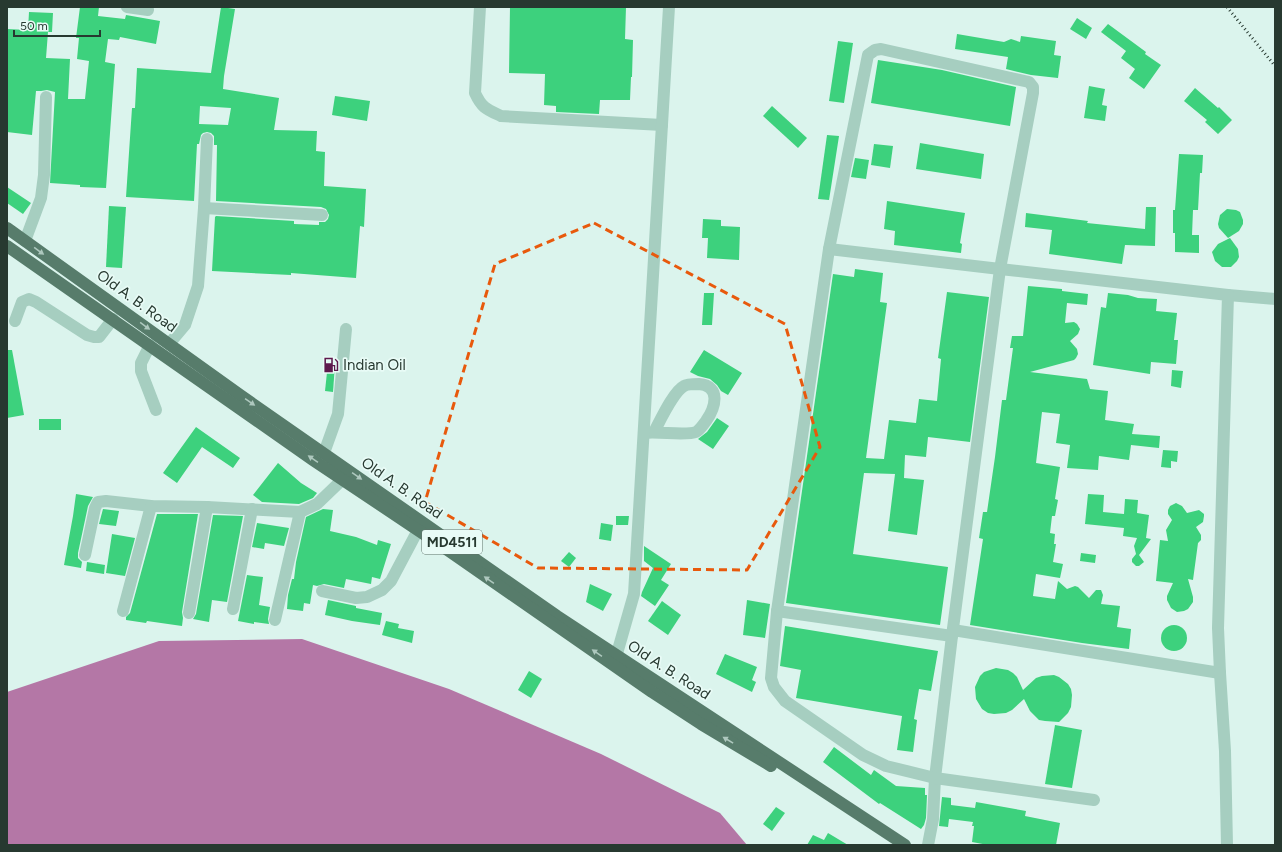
<svg xmlns="http://www.w3.org/2000/svg" width="1282" height="852" viewBox="0 0 1282 852" font-family="Figtree,sans-serif">
	<rect width="100%" height="100%" fill="#dbf4ed"/>
	<path fill="#b477a6" d="M302 639 449 689 601 754 720 813 747 845H7V692L159 641Z"/>
	<g fill="#3dd17d" fill-rule="evenodd">
		<path d="M80 7H99L98 16 125 19 126 15 160 21 156 44 120 37 119 40 108 39 105 62 115 64 106 188 80 187V185L50 183 55 92 47 90 41 91H36L32 135 7 132V29L28 30 29 12 53 13 52 32H48L46 58 70 59 68 99H85L89 61 77 59 79 38H76Z"/>
		<path d="M221 7 235 9 224 76 223 89 279 98 274 130 317 131 316 151 325 152 324 186 366 189 364 227 360 226 356 278 291 273V275L212 271 215 217 216 216 294 221V224L319 225V222H325L328 219 329 215 326 209 321 207 216 201 217 145H214V136L211 133 207 132 203 133 201 135 199 144H197L194 201 126 197 132 108H135L137 68 211 73ZM200 106 231 108 228 125 199 124Z"/>
		<path d="M510 7H626L625 39 633 40 632 77H631L630 100H600L599 114 556 112V106L544 105 545 74 509 73Z"/>
		<path d="M1077 18 1092 28 1086 39 1070 29Z"/>
		<path d="M1108 24 1146 52 1145 54 1161 65 1144 89 1129 78 1135 69 1121 58 1126 51 1101 32Z"/>
		<path d="M957 34 1004 42 1011 39 1020 42 1021 36 1056 41 1054 55 1061 56 1058 78 1031 75 1006 69 1008 57 955 49Z"/>
		<path d="M838 41 853 43 844 103 829 101Z"/>
		<path d="M878 60 942 70 1016 87 1010 126 871 103Z"/>
		<path d="M1089 86 1105 89 1102 105 1107 106 1105 121 1084 118Z"/>
		<path d="M1195 88 1218 108 1219 107 1232 120 1218 134 1205 122 1207 120 1184 101Z"/>
		<path d="M335 96 370 101 367 121 332 115Z"/>
		<path d="M772 106 807 138 798 148 763 116Z"/>
		<path d="M827 135 839 136 829 200 818 199Z"/>
		<path d="M920 143 984 154 981 179 916 169Z"/>
		<path d="M874 144 893 146 890 168 871 165Z"/>
		<path d="M1179 154 1203 155 1202 173H1200L1198 210H1193L1192 235H1199V253L1175 252V233H1173V210H1175Z"/>
		<path d="M855 158 869 160 866 179 851 177Z"/>
		<path d="M7 187 31 203 23 214 7 203Z"/>
		<path d="M887 201 965 213 960 243 962 244 961 253 894 245 895 231 884 229Z"/>
		<path d="M109 206 126 207 122 268 106 267Z"/>
		<path d="M1146 207H1156L1155 246 1125 245 1122 264 1049 254 1052 230 1025 227 1026 213 1088 221 1087 223 1145 229Z"/>
		<path d="M1227 209 1236 210 1240 212 1243 220V224L1239 231 1228 238 1219 228 1218 224 1220 215Z"/>
		<path d="M703 219 721 220V226L740 227 739 260 707 258 708 238H702Z"/>
		<path d="M1230 238 1238 249 1239 257 1237 261 1231 267H1222L1215 261 1212 252 1218 244Z"/>
		<path d="M855 269 883 273 880 302 887 303 866 458 884 459 889 420 916 423 919 399 937 401 941 359 938 358 947 292 989 297 970 442 928 437 926 457 905 455 904 478 924 480 917 535 888 531 895 474 864 473 853 554 948 567 940 625 786 603 833 274 854 277Z"/>
		<path d="M1028 286 1062 289V291L1088 294 1087 305 1067 303 1065 323 1074 322 1077 324 1080 329 1078 334 1070 341 1077 349 1078 354 1076 358 1074 360 1030 372 1087 379 1090 389 1108 391 1105 420 1134 424 1132 434 1160 436 1159 448 1131 445 1129 460 1099 456 1098 470 1067 468 1070 445 1056 443 1060 414 1042 412 1036 463 1060 467 1055 499 1058 500 1055 516H1052L1050 533 1055 534 1054 544H1056L1053 562 1063 564 1060 578 1036 574 1033 596 1055 599 1058 581 1067 589 1075 586 1078 587 1089 598 1096 590H1101L1103 595 1101 604 1120 606 1117 627 1131 629 1129 649 1082 643 970 625 983 539 979 538 983 512H987L995 457 1002 400H1006L1013 348H1010L1012 336H1023Z"/>
		<path d="M704 293H714L712 325H702Z"/>
		<path d="M1108 293 1128 295 1138 298 1157 299 1156 311 1177 313 1174 340H1178L1176 364 1151 362 1150 374 1093 365 1101 307 1106 308Z"/>
		<path d="M7 350H12L24 415 7 418Z"/>
		<path d="M704 350 742 373 728 395 721 391 717 385 710 379 698 376 690 372Z"/>
		<path d="M328 363 335 364 333 392 325 391Z"/>
		<path d="M1172 370 1183 371 1181 388 1171 386Z"/>
		<path d="M717 418 729 426 713 449 698 439 707 432Z"/>
		<rect x="39" y="419" width="22" height="11"/>
		<path d="M196 427 240 458 233 468 202 447 177 483 163 473Z"/>
		<path d="M1163 450 1178 451 1177 462 1171 461V468L1161 467Z"/>
		<path d="M278 463 301 483 317 493 313 498 299 504 262 502 253 495Z"/>
		<path d="M76 494 93 497 88 506 78 553V558L82 562 81 568 64 565 73 516Z"/>
		<path d="M1088 494 1104 495 1103 512 1124 514 1125 499 1138 500 1137 513 1149 515 1146 538 1151 539 1139 555 1144 562 1139 566H1136L1132 562V559L1136 554 1134 546 1137 538 1123 536 1124 528 1085 524Z"/>
		<path d="M1176 503 1182 506 1187 513 1199 510 1204 514V516L1203 522 1196 527 1201 535V540L1198 543 1193 580 1188 579 1193 597V602L1188 609 1184 611 1177 612 1171 608 1167 600V596L1173 583 1156 581 1160 540 1168 541 1166 530 1172 520 1168 514V510L1170 506Z"/>
		<path d="M103 509 119 511 116 526 99 524Z"/>
		<path d="M323 509 333 510 330 531 356 537 377 545 378 540 391 544 380 579 372 577 371 584 346 579 344 588 324 584 317 586 313 585 310 604 304 603 303 611 287 609 288 595 292 579H294L296 562 306 517Z"/>
		<path d="M157 514H198L182 612 183 618 182 626 147 621 146 623 126 620V617L130 613Z"/>
		<path d="M213 515 243 516 227 602 212 600 209 622 193 619 196 614Z"/>
		<path d="M616 516H629L628 525H616Z"/>
		<path d="M257 523 289 528 284 546 265 543 264 549 252 547Z"/>
		<path d="M601 523 613 525 611 541 599 539Z"/>
		<path d="M112 534 135 538 125 576 106 573Z"/>
		<path d="M644 546 671 564 661 580 669 585 655 606 641 596 642 592 653 568 644 561Z"/>
		<path d="M569 552 576 558 569 567 561 561Z"/>
		<path d="M1081 553 1096 555 1095 563 1080 561Z"/>
		<path d="M87 562 105 565 104 574 86 571Z"/>
		<path d="M247 575 263 577 259 605 270 607 268 619 269 624 254 622V624L238 621Z"/>
		<path d="M590 584 612 594 603 611 586 602Z"/>
		<path d="M328 600 356 606V608L382 613 380 625 352 621 325 615Z"/>
		<path d="M747 600 770 604 765 638 743 635Z"/>
		<path d="M662 601 681 615 668 635 648 621Z"/>
		<path d="M386 621 399 624 398 628 414 631 412 643 382 635Z"/>
		<circle cx="1174" cy="638" r="13"/>
		<path d="M785 626 938 651 931 691 919 689 914 719 917 720 913 752 897 750 902 716 796 698 801 670 780 666Z"/>
		<path d="M725 654 757 667 752 680 756 682 752 692 716 674Z"/>
		<path d="M996 668 1008 670 1013 673 1017 677 1023 690 1036 678 1042 676 1054 675 1059 677 1068 684 1071 689 1072 695 1071 707 1068 713 1059 722 1045 721 1039 720 1030 711 1024 699 1012 710 1006 713 994 714 988 713 982 709 976 699 975 687 980 676 984 672Z"/>
		<path d="M529 671 542 679 531 698 518 690Z"/>
		<path d="M1055 725 1082 730 1072 788 1045 784Z"/>
		<path d="M834 747 871 775 874 770 896 786 925 788V795H927L926 818 924 825 921 829 880 803 879 804 823 762Z"/>
		<path d="M942 797 951 798V805L975 808 976 802 1026 811 1025 816 1060 823 1056 845H988L972 842 974 826H972L973 822 949 819 948 827 939 826Z"/>
		<path d="M776 807 785 813 772 831 763 824Z"/>
		<path d="M828 833 848 845H807L813 835 824 840Z"/>
	</g>
	<g fill="none" stroke-linecap="round" stroke-linejoin="round">
		<g stroke="#a6cec0" stroke-width="12">
			<path d="M127 7 148 10"/>
			<path d="M480 7 475 93C482 108 486 109 501 116L662 125"/>
			<path d="M204 208 322 215"/>
			<path d="M25 241 41 198 44 175 46 97"/>
			<path d="M829 249 868 55 875 50 881 49 1029 82 1033 87V93L1000 269 952 636 935 778 933 819 928 845"/>
			<path d="M1228 295 1275 299"/>
			<path d="M15 321 22 302 29 299 36 302 87 335 94 337H99L113 319"/>
			<path d="M169 344 185 325 198 286 204 208 207 139"/>
			<path d="M150 345 141 363V371L156 410"/>
			<path d="M644 433C657 431 686 436 696 432 700 430 703 425 706 421 715 408 722 386 699 384 695 384 687 384 684 386 673 392 660 421 654 432"/>
			<path d="M324 453 338 414 346 329"/>
			<path d="M85 555 95 508 98 502 106 501 151 506 207 507 300 512 317 504 343 479"/>
			<path d="M322 591 356 598 367 597 382 590 391 581 418 530"/>
			<path d="M233 609 252 509"/>
			<path d="M123 611 151 506"/>
			<path d="M777 611 771 678 774 687 785 701 863 755 886 766 935 778 1094 800"/>
			<path d="M189 613 207 507"/>
			<path d="M275 620 300 512"/>
			<path d="M952 636 777 611 829 249 1000 269 1228 295 1218 628 1220 673 953 630"/>
			<path d="M614 664 634 594 669 7"/>
			<path d="M1220 673 1225 751 1227 845"/>
		</g>
		<g stroke="#577c6b" stroke-width="12">
			<path d="M7 228 240 395 557 616 905 845"/>
			<path d="M7 246 313 460 449 551 652 692 701 724 771 766"/>
		</g>
		<path stroke="#273930" stroke-width="3" stroke-dasharray="1 3" stroke-linecap="butt" d="M1227 7 1275 66"/>
	</g>
	<defs><path id="oneway-solid" d="M-6-.8H1V-3.2L6.5 0L1 3.2V.8H-6Z"/></defs>
	<g fill="#aec8be">
		<use href="#oneway-solid" transform="translate(39 251) rotate(36)"/>
		<use href="#oneway-solid" transform="translate(145 326) rotate(36)"/>
		<use href="#oneway-solid" transform="translate(250 402) rotate(35)"/>
		<use href="#oneway-solid" transform="translate(313 459) rotate(-146)"/>
		<use href="#oneway-solid" transform="translate(357 476) rotate(35)"/>
		<use href="#oneway-solid" transform="translate(489 580) rotate(-145)"/>
		<use href="#oneway-solid" transform="translate(597 653) rotate(-146)"/>
		<use href="#oneway-solid" transform="translate(728 740) rotate(-149)"/>
	</g>
	<path fill="none" stroke="#e8590c" stroke-width="3" stroke-dasharray="8 5" stroke-linejoin="round" d="M594 223 785 324 820 447 747 570 538 568 425 502 495 264Z"/>
	<defs>
		<g id="fuel-bare" transform="scale(1.2)"><path d="M-5.5-6h7V0h2V4h1.3V-2.5L3-4.5l.8-.8L6-3V5H2.5V1h-1V6h-7ZM-4.2-4.7v3.2H.2V-4.7Z" fill="#5e194d" stroke="#e8fbf6" stroke-width="2.5" paint-order="stroke"/></g>
	</defs>
	<g fill-rule="evenodd">
		<use href="#fuel-bare" x="331" y="365"/>
	</g>
	<g text-anchor="middle" dominant-baseline="central" stroke-width="3.5" stroke-linejoin="round" paint-order="stroke">
		<rect fill="#e8fbf6" stroke="#61736b" stroke-width="1" x="422" y="530" width="60" height="24" rx="3"/>
		<g font-size="14" font-weight="bold" fill="#273930">
			<text x="452" y="542">MD4511</text>
		</g>
		<g font-size="15" fill="#273930" stroke="#e8fbf6">
			<text transform="translate(137 301) rotate(36)">Old A. B. Road</text>
			<text transform="translate(402 488) rotate(35)">Old A. B. Road</text>
			<text transform="translate(669 670) rotate(33)">Old A. B. Road</text>
		</g>
		<g font-size="15" fill="#273930" stroke="#e8fbf6" text-anchor="start">
			<text x="343" y="365">Indian Oil</text>
		</g>
	</g>
	<rect width="1282" height="852" fill="none" stroke="#273930" stroke-width="16"/>
	<path d="M14 30v6h86v-6" fill="none" stroke="#273930" stroke-width="2"/>
	<text x="20" y="30" font-size="12" fill="#273930" stroke="#e8fbf6" stroke-width="3" paint-order="stroke">50 m</text>
</svg>
